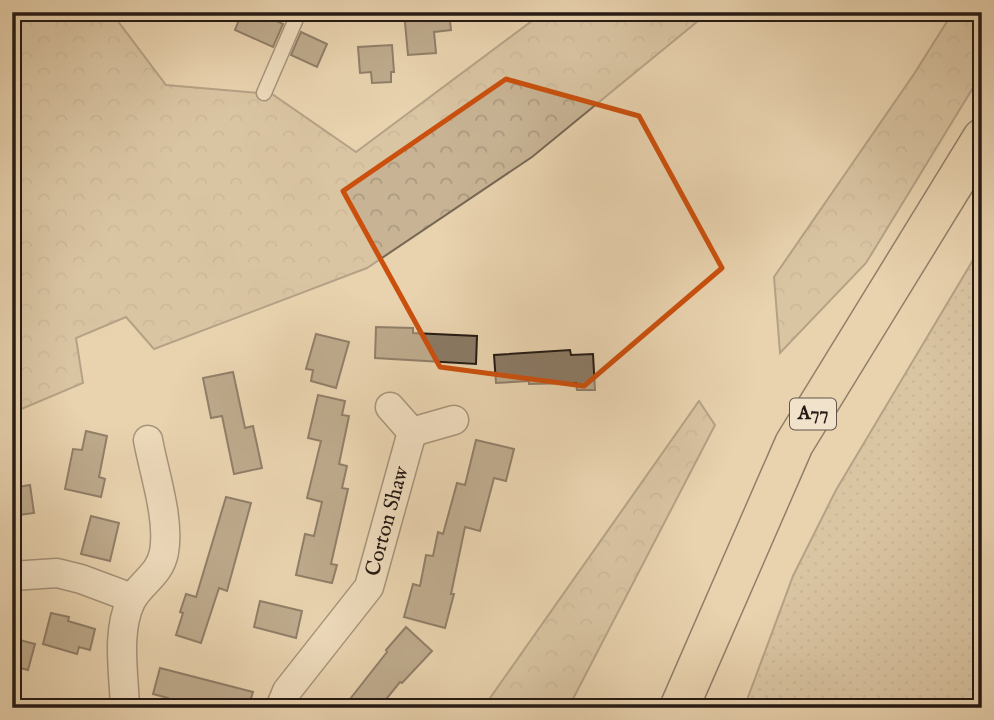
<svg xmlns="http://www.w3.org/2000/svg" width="994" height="720" viewBox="0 0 994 720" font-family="'IM FELL English',serif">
	<defs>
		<pattern id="grass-dots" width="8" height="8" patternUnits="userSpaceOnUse" patternTransform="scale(1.75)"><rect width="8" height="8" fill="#c8b495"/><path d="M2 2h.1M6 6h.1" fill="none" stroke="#ac9a80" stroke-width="1.8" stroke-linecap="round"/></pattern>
		<pattern id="forest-crowns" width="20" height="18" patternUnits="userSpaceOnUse" patternTransform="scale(1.75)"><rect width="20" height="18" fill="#c8b495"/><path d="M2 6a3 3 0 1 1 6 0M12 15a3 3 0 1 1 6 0" fill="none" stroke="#ac9a80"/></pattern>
	</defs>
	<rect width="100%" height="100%" fill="#e9d3af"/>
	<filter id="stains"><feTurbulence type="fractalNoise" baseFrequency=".00286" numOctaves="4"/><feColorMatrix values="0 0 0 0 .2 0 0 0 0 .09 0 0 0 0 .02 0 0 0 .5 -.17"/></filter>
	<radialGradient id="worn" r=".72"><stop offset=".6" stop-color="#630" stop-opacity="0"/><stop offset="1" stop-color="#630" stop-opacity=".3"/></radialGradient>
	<path fill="url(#grass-dots)" stroke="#766754" stroke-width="2" d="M982 245V708H744L793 576 836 490Z"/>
	<g fill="url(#forest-crowns)" stroke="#766754" stroke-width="2">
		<path d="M12 12H111L166 85 272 94 356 152 544 12H709L532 157 367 268 154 349 126 317 76 338 83 383 12 413Z"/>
		<path d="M953 12H982V73L866 263 780 353 774 277 914 74Z"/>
		<path d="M699 401 715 425 574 697 566 708H483Z"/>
	</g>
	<g fill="#8b7a65" stroke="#251a14" stroke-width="2">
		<path d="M242 12H258L283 24 273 47 235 30Z"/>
		<path d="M404 12H449L451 30 434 32 436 53 408 55Z"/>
		<path d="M301 32 327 44 317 67 291 55Z"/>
		<path d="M392 45 394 72H391V82L372 83 371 72 360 73 358 47Z"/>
		<path d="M376 327 413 328V333L477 336 476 364 375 358Z"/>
		<path d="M316 334 349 342 336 388 311 381 313 370 306 369Z"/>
		<path d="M570 350 571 355 593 354 595 390H577L576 383 529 384V381L496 383 494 355Z"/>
		<path d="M233 372 245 428 253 426 262 468 234 474 222 416 211 418 203 378Z"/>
		<path d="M318 395 345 401 342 415 349 416 339 464 347 466 342 488 348 489 331 564 337 565 332 583 296 575 305 534 314 536 322 502 307 498 321 441 308 438Z"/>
		<path d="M86 431 107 436 99 477 105 479 101 497 65 489 73 449 82 450Z"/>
		<path d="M476 440 514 449 506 481 494 478 480 531 465 527 451 594H454L445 628 404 617 413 584 420 586 426 555 433 556 438 532 443 534 457 483 465 485Z"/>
		<path d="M30 485 34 513 12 516V488Z"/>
		<path d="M226 497 251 503 227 591 219 588 201 643 176 635 183 613 180 612 186 594 196 597Z"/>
		<path d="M91 516 119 523 110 561 81 554Z"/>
		<path d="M260 601 302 611 296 638 254 627Z"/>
		<path d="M51 613 69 617 68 621 95 629 90 650 79 647 77 654 43 644Z"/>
		<path d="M406 627 432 651 402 683 400 682 379 708H343L387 652 386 650Z"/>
		<path d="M12 638 35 644 28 670 12 666Z"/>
		<path d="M160 668 253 692 248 708H165L168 698 153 694Z"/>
	</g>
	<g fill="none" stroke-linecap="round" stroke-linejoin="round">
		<g stroke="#56483b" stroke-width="17">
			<path id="lane" d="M264 93 299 12"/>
		</g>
		<g stroke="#56483b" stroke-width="31">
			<g id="street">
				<path d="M390 407 412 432 454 420"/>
				<path d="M12 576 57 573 81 579 132 598"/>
				<path d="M125 708C124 674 116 632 131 601 140 583 160 575 164 552 170 519 154 473 148 440"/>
				<path id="s1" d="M280 708 287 691 369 587 412 432"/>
			</g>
		</g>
		<g stroke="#251a14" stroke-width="41">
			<path id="highway" d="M679 708 794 444 982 138"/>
		</g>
		<use href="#lane" stroke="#f1e2cb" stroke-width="14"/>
		<use href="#street" stroke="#f1e2cb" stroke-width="28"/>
		<use href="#highway" stroke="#e9d3af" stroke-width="38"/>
	</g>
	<path d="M0 0H994V720H0ZM506 79 639 116 722 268 584 386 440 367 343 191Z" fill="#e9d3af" fill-opacity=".55" fill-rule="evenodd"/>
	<path fill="none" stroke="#cb500d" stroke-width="5" stroke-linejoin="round" d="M506 79 639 116 722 268 584 386 440 367 343 191Z"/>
	<g text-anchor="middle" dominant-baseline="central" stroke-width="6" stroke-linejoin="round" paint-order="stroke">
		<rect fill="#f1e2cb" stroke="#62564b" stroke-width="2" x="790" y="398.5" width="46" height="31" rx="5"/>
		<g font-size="19" font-weight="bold" fill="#251a14">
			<text x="813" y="414">A77</text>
		</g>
		<g font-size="21" fill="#251a14" stroke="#f1e2cb">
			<text stroke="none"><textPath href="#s1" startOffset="219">Corton Shaw</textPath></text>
		</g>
	</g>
	<rect width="994" height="720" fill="none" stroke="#e9d3af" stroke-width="42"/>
	<rect x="14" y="14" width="966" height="692" fill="none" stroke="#251a14" stroke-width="3.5"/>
	<rect x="21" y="21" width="952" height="678" fill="none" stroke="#251a14" stroke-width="2"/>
	<rect width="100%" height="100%" filter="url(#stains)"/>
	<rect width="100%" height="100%" fill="url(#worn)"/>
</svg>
